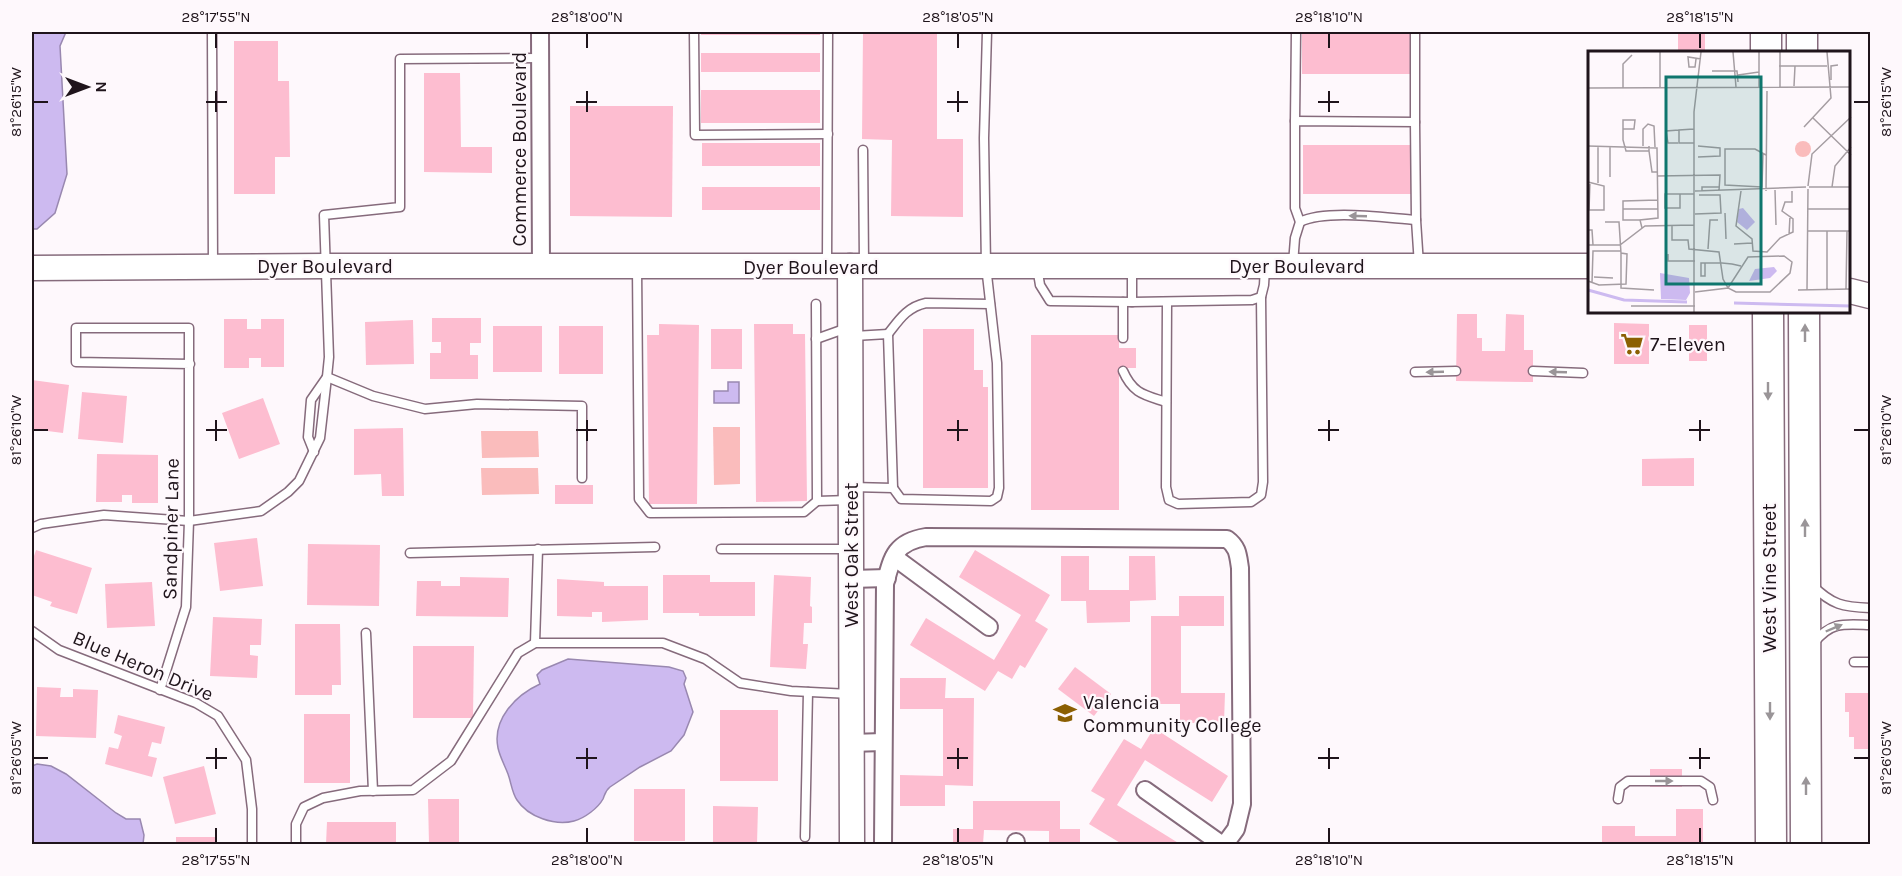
<svg xmlns="http://www.w3.org/2000/svg" width="1902" height="876" viewBox="0 0 1902 876" font-family="Karla,sans-serif">
	<rect width="100%" height="100%" fill="#fef8fc"/>
	<g fill="#fabcbc">
		<path d="M713 427H740V484L714 485Z"/>
		<path d="M481 431H538L539 457 482 458Z"/>
		<path d="M481 468H538L539 494 482 495Z"/>
	</g>
	<g fill="#cdbaf0" stroke="#9988b0" stroke-width="1.5">
		<path d="M32 32H66L60 46 67 174 55 213 37 229H32Z"/>
		<path d="M728 382H739V403H714V391H728Z"/>
		<path d="M568 659 669 667 683 671 686 678 684 684 693 712 684 735 671 751 640 767 610 787C605 791 605 794 603 799 598 808 585 818 574 821 555 826 528 817 517 800 512 793 511 782 508 774 505 766 500 757 498 748 492 719 516 695 540 684L537 675 542 670Z"/>
		<path d="M37 764 51 766 66 774 116 813 126 819H140L144 835 143 844H32V766Z"/>
	</g>
	<g fill="#fdbdd0">
		<rect x="701" y="32" width="119" height="3"/>
		<path d="M863 32H937V139H963V217L891 216 892 140 862 139Z"/>
		<rect x="1302" y="32" width="109" height="42"/>
		<path d="M1678 32H1705V52H1681L1678 50Z"/>
		<path d="M234 41H278V81H289L290 157H275V194H234Z"/>
		<rect x="701" y="53" width="119" height="19"/>
		<path d="M424 73H460L461 147H492V173L424 172Z"/>
		<rect x="701" y="90" width="119" height="33"/>
		<path d="M570 106H673L672 217 570 216Z"/>
		<rect x="702" y="143" width="118" height="23"/>
		<rect x="1587" y="144" width="3" height="26"/>
		<rect x="1303" y="145" width="108" height="49"/>
		<rect x="702" y="187" width="118" height="23"/>
		<path d="M1457 314H1477V338H1482V351H1505L1506 314 1524 315V350H1533V382L1456 381Z"/>
		<path d="M432 318H481V343H470V355H478V379H430V353H441V342H432Z"/>
		<path d="M224 319H247V329H261V319H284V367H261V358H249V368H224Z"/>
		<path d="M413 320 414 364 366 365 365 322Z"/>
		<path d="M1614 323 1649 324V364H1614Z"/>
		<path d="M659 324 699 325 697 504H649L647 335H659Z"/>
		<path d="M754 324H793V334H805L807 501 756 502Z"/>
		<rect x="1689" y="325" width="18" height="36"/>
		<rect x="493" y="326" width="49" height="46"/>
		<rect x="559" y="326" width="44" height="48"/>
		<rect x="711" y="329" width="31" height="40"/>
		<path d="M923 329H974V370H983V387H988V488H923Z"/>
		<path d="M1031 335H1119V348H1136V368H1119V510H1031Z"/>
		<path d="M32 380 69 385 63 433 32 429Z"/>
		<path d="M82 392 127 396 123 443 78 439Z"/>
		<path d="M263 398 280 444 239 459 222 413Z"/>
		<path d="M403 428 404 496H382L381 474 354 475V429Z"/>
		<path d="M97 454 158 455V503H132V495H122V502H96Z"/>
		<path d="M1694 458V486H1642V459Z"/>
		<rect x="555" y="485" width="38" height="19"/>
		<path d="M257 538 263 586 220 591 214 543Z"/>
		<path d="M308 544 380 545 379 606 307 605Z"/>
		<path d="M36 550 92 568 77 614 50 606 52 602 32 595V562Z"/>
		<path d="M975 550 1050 595 1035 621 1048 629 1025 668 1020 665 1012 679 998 671 985 691 910 645 926 618 994 660 1021 615 959 577Z"/>
		<path d="M1061 556H1089V590H1129V556H1155L1156 600 1130 601V622L1087 623 1086 601H1061Z"/>
		<path d="M663 575H710V582H755V616H699V613H663Z"/>
		<path d="M774 575 811 577 810 606 812 607V623H804L803 644H808L806 669 770 667Z"/>
		<path d="M460 577 509 578 508 617 416 616 417 581H441V586H460Z"/>
		<path d="M557 579 604 582V586H648V620L602 622V612H592V617L557 616Z"/>
		<path d="M152 582 155 626 107 628 105 584Z"/>
		<path d="M1179 596H1224V626H1181V693H1225L1224 723H1180V704H1151V616H1179Z"/>
		<path d="M213 617 262 619 261 645H250V655L258 656 257 678 210 676Z"/>
		<path d="M295 624H340L341 685H332V695H295Z"/>
		<path d="M413 646H474L473 718H413Z"/>
		<path d="M1075 667 1111 694 1094 716 1058 689Z"/>
		<path d="M900 678H946L945 698H974L973 786 945 785V806H900V775L943 776V709H900Z"/>
		<path d="M37 687 61 688 60 697H73V689L98 690 96 738 36 736Z"/>
		<path d="M1845 693H1870V749H1854V737H1849V712H1845Z"/>
		<rect x="720" y="710" width="58" height="71"/>
		<rect x="304" y="714" width="46" height="69"/>
		<path d="M118 715 165 727 161 744 152 742 148 756 157 758 152 777 105 764 109 747 118 749 122 736 114 733Z"/>
		<path d="M1154 728 1228 776 1212 802 1145 760 1117 805 1180 844H1122L1089 824 1105 799 1091 791 1124 739 1141 749Z"/>
		<path d="M204 766 216 814 175 824 163 777Z"/>
		<rect x="1650" y="769" width="32" height="18"/>
		<rect x="634" y="789" width="51" height="52"/>
		<path d="M428 799H459V844H429Z"/>
		<path d="M973 801H1060V829H1080V844H1049V831L984 830 983 844H953V829H973Z"/>
		<path d="M713 806 758 807 757 844H713Z"/>
		<path d="M1676 809H1703V844H1602V826H1635V836H1676Z"/>
		<path d="M327 822H396V844H326Z"/>
		<rect x="176" y="837" width="40" height="7"/>
		<rect x="583" y="842" width="46" height="2"/>
	</g>
	<g fill="none" stroke-linecap="round" stroke-linejoin="round">
		<g stroke="#866b7c" stroke-width="11">
			<g id="lane">
				<path d="M212 32 213 265"/>
				<path d="M694 32 695 135 828 134"/>
				<path d="M1415 32V122"/>
				<path d="M1295 121 1296 32"/>
				<path d="M863 150 864 263"/>
				<path d="M1300 222C1327 209 1385 218 1416 220"/>
				<path d="M827 263 828 32"/>
				<path d="M1293 264 1295 238 1300 222 1295 208V121L1415 122 1416 220 1419 265"/>
				<path d="M637 267 639 499 650 513 804 512 817 501 816 304"/>
				<path d="M1037 267 1040 285 1050 301 1132 302V267"/>
				<path d="M1132 302 1252 300 1261 297 1264 285 1265 268"/>
				<path d="M1167 303 1166 487 1169 500 1178 504 1251 502 1261 495 1263 482 1261 297"/>
				<path d="M888 334C899 320 907 307 926 303L990 304"/>
				<path d="M854 336 888 334 893 488"/>
				<path d="M1123 338V302"/>
				<path d="M816 339 847 328"/>
				<path d="M1123 371C1133 394 1145 395 1166 402"/>
				<path d="M1533 371 1583 373"/>
				<path d="M1415 372 1456 371"/>
				<path d="M314 452 308 437 311 400 327 377 373 396 425 409 477 404 582 406V478"/>
				<path d="M852 487 893 488 901 499 991 501 997 497 999 488 997 363 986 266 984 138 987 32"/>
				<path d="M817 501 850 500"/>
				<path d="M32 528 41 524 104 515 189 521 261 511 288 492 299 481 320 438 327 377 329 357 324 215 400 207V59L540 58"/>
				<path d="M721 549H848"/>
				<path d="M410 553 655 547"/>
				<path d="M1812 585C1832 605 1843 607 1870 608"/>
				<path d="M32 631 59 650 196 703 218 716 246 760 252 809V844"/>
				<path d="M366 633 373 791"/>
				<path d="M535 643 538 549"/>
				<path d="M1814 643C1831 621 1845 624 1870 625"/>
				<path d="M1854 662H1870"/>
				<path d="M160 690 186 607 189 521V328H76V362L190 364"/>
				<path d="M1618 799 1620 787 1628 781H1701L1710 787 1713 800"/>
				<path d="M805 837 808 692"/>
				<path d="M296 844V824L304 807 323 798 360 791 413 790 451 761 518 653 535 643H663L705 659 740 683 791 691 850 694"/>
			</g>
		</g>
		<g stroke="#866b7c" stroke-width="20">
			<g id="street">
				<path d="M540 32 541 267"/>
				<path d="M894 557 989 627"/>
				<path d="M851 579 887 578"/>
				<path d="M851 743 883 742"/>
				<path d="M1145 790 1221 844"/>
				<path d="M1016 842V844"/>
				<path d="M883 844 885 584C892 557 895 542 926 537L1227 539C1238 547 1238 555 1240 568L1242 804 1236 829 1225 844"/>
			</g>
		</g>
		<g stroke="#866b7c" stroke-width="27">
			<g id="secondary">
				<path d="M850 266 852 844"/>
				<path d="M32 268 325 266H1590"/>
				<path d="M1850 291 1870 296"/>
			</g>
		</g>
		<g stroke="#866b7c" stroke-width="33">
			<g id="highway">
				<path d="M1766 32V52"/>
				<path d="M1802 32V52"/>
				<path d="M1768 312 1771 844"/>
				<path d="M1804 312 1806 844"/>
			</g>
		</g>
		<use href="#lane" stroke="#fff" stroke-width="8"/>
		<use href="#street" stroke="#fff" stroke-width="16"/>
		<use href="#secondary" stroke="#fff" stroke-width="24"/>
		<use href="#highway" stroke="#fff" stroke-width="30"/>
	</g>
	<defs><path id="oneway-solid" d="M-6-.8H1V-3.2L6.5 0L1 3.2V.8H-6Z" transform="scale(1.5)"/></defs>
	<g fill="#9a9598">
		<use href="#oneway-solid" transform="translate(1358 216) rotate(-178)"/>
		<use href="#oneway-solid" transform="translate(1805 333) rotate(-90)"/>
		<use href="#oneway-solid" transform="translate(1435 372) rotate(178)"/>
		<use href="#oneway-solid" transform="translate(1558 372) rotate(-178)"/>
		<use href="#oneway-solid" transform="translate(1768 391) rotate(90)"/>
		<use href="#oneway-solid" transform="translate(1805 528) rotate(-90)"/>
		<use href="#oneway-solid" transform="translate(1834 628) rotate(-23)"/>
		<use href="#oneway-solid" transform="translate(1770 711) rotate(90)"/>
		<use href="#oneway-solid" transform="translate(1664 781)"/>
		<use href="#oneway-solid" transform="translate(1806 786) rotate(-90)"/>
	</g>
	<path fill="none" stroke="#1f141b" stroke-width="2" d="M216 33V48M587 33V48M958 33V48M1329 33V48M1700 33V48M216 91V112M587 91V112M958 91V112M1329 91V112M33 102H48M206 102H227M576 102H597M947 102H968M1318 102H1339M1854 102H1869M216 420V441M587 420V441M958 420V441M1329 420V441M1700 420V441M33 430H48M206 430H227M576 430H597M947 430H968M1318 430H1339M1689 430H1710M1854 430H1869M216 748V769M587 748V769M958 748V769M1329 748V769M1700 748V769M33 758H48M206 758H227M576 758H597M947 758H968M1318 758H1339M1689 758H1710M1854 758H1869M216 828V843M587 828V843M958 828V843M1329 828V843M1700 828V843"/>
	<defs>
		<g id="supermarket-bare" transform="scale(1.8)"><path d="M-6-5.5h2.5l.6 2H6L4.5 2H-2.5L-4.4-4H-6ZM-1.5 3.2a1.3 1.3 0 1 0 .1 0ZM3 3.2a1.3 1.3 0 1 0 .1 0Z" fill="#8b5f02" stroke="#fef8fc" stroke-width="2.5" paint-order="stroke"/></g>
		<g id="school-bare" transform="scale(1.8)"><path d="M0-5L7-2L0 1L-7-2ZM-4 1L0 2.5L4 1V4Q0 6-4 4Z" fill="#8b5f02" stroke="#fef8fc" stroke-width="2.5" paint-order="stroke"/></g>
	</defs>
	<g fill-rule="evenodd">
		<use href="#supermarket-bare" x="1632" y="344"/>
		<use href="#school-bare" x="1065" y="713"/>
	</g>
	<g text-anchor="middle" dominant-baseline="central" stroke-width="4.5" stroke-linejoin="round" paint-order="stroke">
		<g font-size="20" fill="#1f141b" stroke="#fef8fc">
			<text transform="translate(519 149) rotate(-90)">Commerce Boulevard</text>
			<text x="325" y="266">Dyer Boulevard</text>
			<text x="1297" y="266">Dyer Boulevard</text>
			<text x="811" y="267">Dyer Boulevard</text>
			<text transform="translate(171 529) rotate(-89)">Sandpiner Lane</text>
			<text transform="translate(851 555) rotate(-90)">West Oak Street</text>
			<text transform="translate(1769 578) rotate(-90)">West Vine Street</text>
			<text transform="translate(143 666) rotate(23)">Blue Heron Drive</text>
		</g>
		<g font-size="20" fill="#1f141b" stroke="#fef8fc" text-anchor="start">
			<text x="1650" y="344">7-Eleven</text>
			<text x="1083" y="702">Valencia<tspan x="1083" dy="23">Community College</tspan></text>
		</g>
	</g>
	<g transform="translate(1588 51)">
		<rect width="262" height="262" fill="#fef8fc"/>
		<path d="M207 98a8 8 0 1 1 16 0a8 8 0 1 1-16 0Z" fill="#fabcbc"/>
		<path d="M155 157 167 171 159 179 149 171 151 158ZM186 216 189 220 182 227 161 230 167 218ZM72 222 101 227 102 242 98 249 73 248Z" fill="#cdbaf0"/>
		<path fill="none" stroke="#cdbaf0" stroke-width="3" d="M0 239 36 249 99 251M146 252 263 255"/>
		<path fill="none" stroke="#a59da2" stroke-width="1.5" d="M145 1 148 36M171 1V36M192 1V36M108 8 107 16H101L100 6 113 8M191 15H239M124 20H149L150 31M150 24 171 21M243 29V15L250 14M206 35 207 15M72 36V1M0 37 263 36M35 37V13L44 4M225 67 263 104M216 76 243 47 239 1M35 78H46L47 69H35V89L38 100H61V95M106 78 91 79V92H106M90 92H80L78 80 91 79M0 95 69 97 70 167 52 169 54 177M10 95V132M55 95V78L60 73 66 75 67 96M110 95 132 97V105L110 106M61 100 64 121H70M175 103 174 136 137 134V98H167L178 104M69 125 132 124 131 140M22 126V95M0 131 16 135V159H0M220 135 224 103 263 66M221 136H263M244 136 247 115 263 96M187 139 188 174M107 140 218 136M114 140V136H131M153 140 148 175 164 188 165 200 179 201 192 187 205 181V168L194 160 197 151H204V140M178 140 179 40M92 143V157H77V143H106M35 158V169H52M70 158H35V150L70 149M219 158H263M1 159 2 131M137 162 138 188M107 163 133 162 132 144H111M84 174V189H100L101 198 131 201 135 228 140 237 148 241H182L202 222 204 211 196 205 160 206 140 237 107 241M0 179H4L5 194M219 180H263M201 184 202 165M146 193 164 192M0 194H32L57 175 106 174M120 198 122 169H130M33 202V237L66 239M80 203V210H107M117 212V225H113V212H134L144 213 153 215M6 226 25 227M0 230 11 234 38 233 39 203 33 202 31 171H17M4 232 5 200H33M239 238V180M258 238 259 180M210 239 263 238M219 239 220 138M43 255H107M106 262V61L113 1"/>
		<path fill="#0f766e" fill-opacity="0.15" stroke="#0f766e" stroke-width="3" d="M78 26H173V233H78Z"/>
		<rect width="262" height="262" fill="none" stroke="#1f141b" stroke-width="3"/>
	</g>
	<rect width="1902" height="876" fill="none" stroke="#fef8fc" stroke-width="66"/>
	<g transform="translate(87 87) rotate(90)" stroke="#fef8fc" stroke-width="4.5" paint-order="stroke">
	<path d="M0-4.5L10 22L0 15L-10 22Z" fill="#1f141b"/>
	<text y="-9" font-size="16" font-weight="bold" text-anchor="middle" fill="#1f141b">N</text>
	</g>
	<rect x="33" y="33" width="1836" height="810" fill="none" stroke="#1f141b" stroke-width="2"/>
	<g font-size="15" text-anchor="middle" fill="#1f141b">
		<text x="216" y="22">28°17'55"N</text>
		<text x="587" y="22">28°18'00"N</text>
		<text x="958" y="22">28°18'05"N</text>
		<text x="1329" y="22">28°18'10"N</text>
		<text x="1700" y="22">28°18'15"N</text>
		<text transform="translate(1886 102) rotate(-90)" y="5">81°26'15"W</text>
		<text transform="translate(16 102) rotate(-90)" y="5">81°26'15"W</text>
		<text transform="translate(1886 430) rotate(-90)" y="5">81°26'10"W</text>
		<text transform="translate(16 430) rotate(-90)" y="5">81°26'10"W</text>
		<text transform="translate(1886 758) rotate(-90)" y="5">81°26'05"W</text>
		<text transform="translate(16 758) rotate(-90)" y="5">81°26'05"W</text>
		<text x="216" y="865">28°17'55"N</text>
		<text x="587" y="865">28°18'00"N</text>
		<text x="958" y="865">28°18'05"N</text>
		<text x="1329" y="865">28°18'10"N</text>
		<text x="1700" y="865">28°18'15"N</text>
	</g>
</svg>
